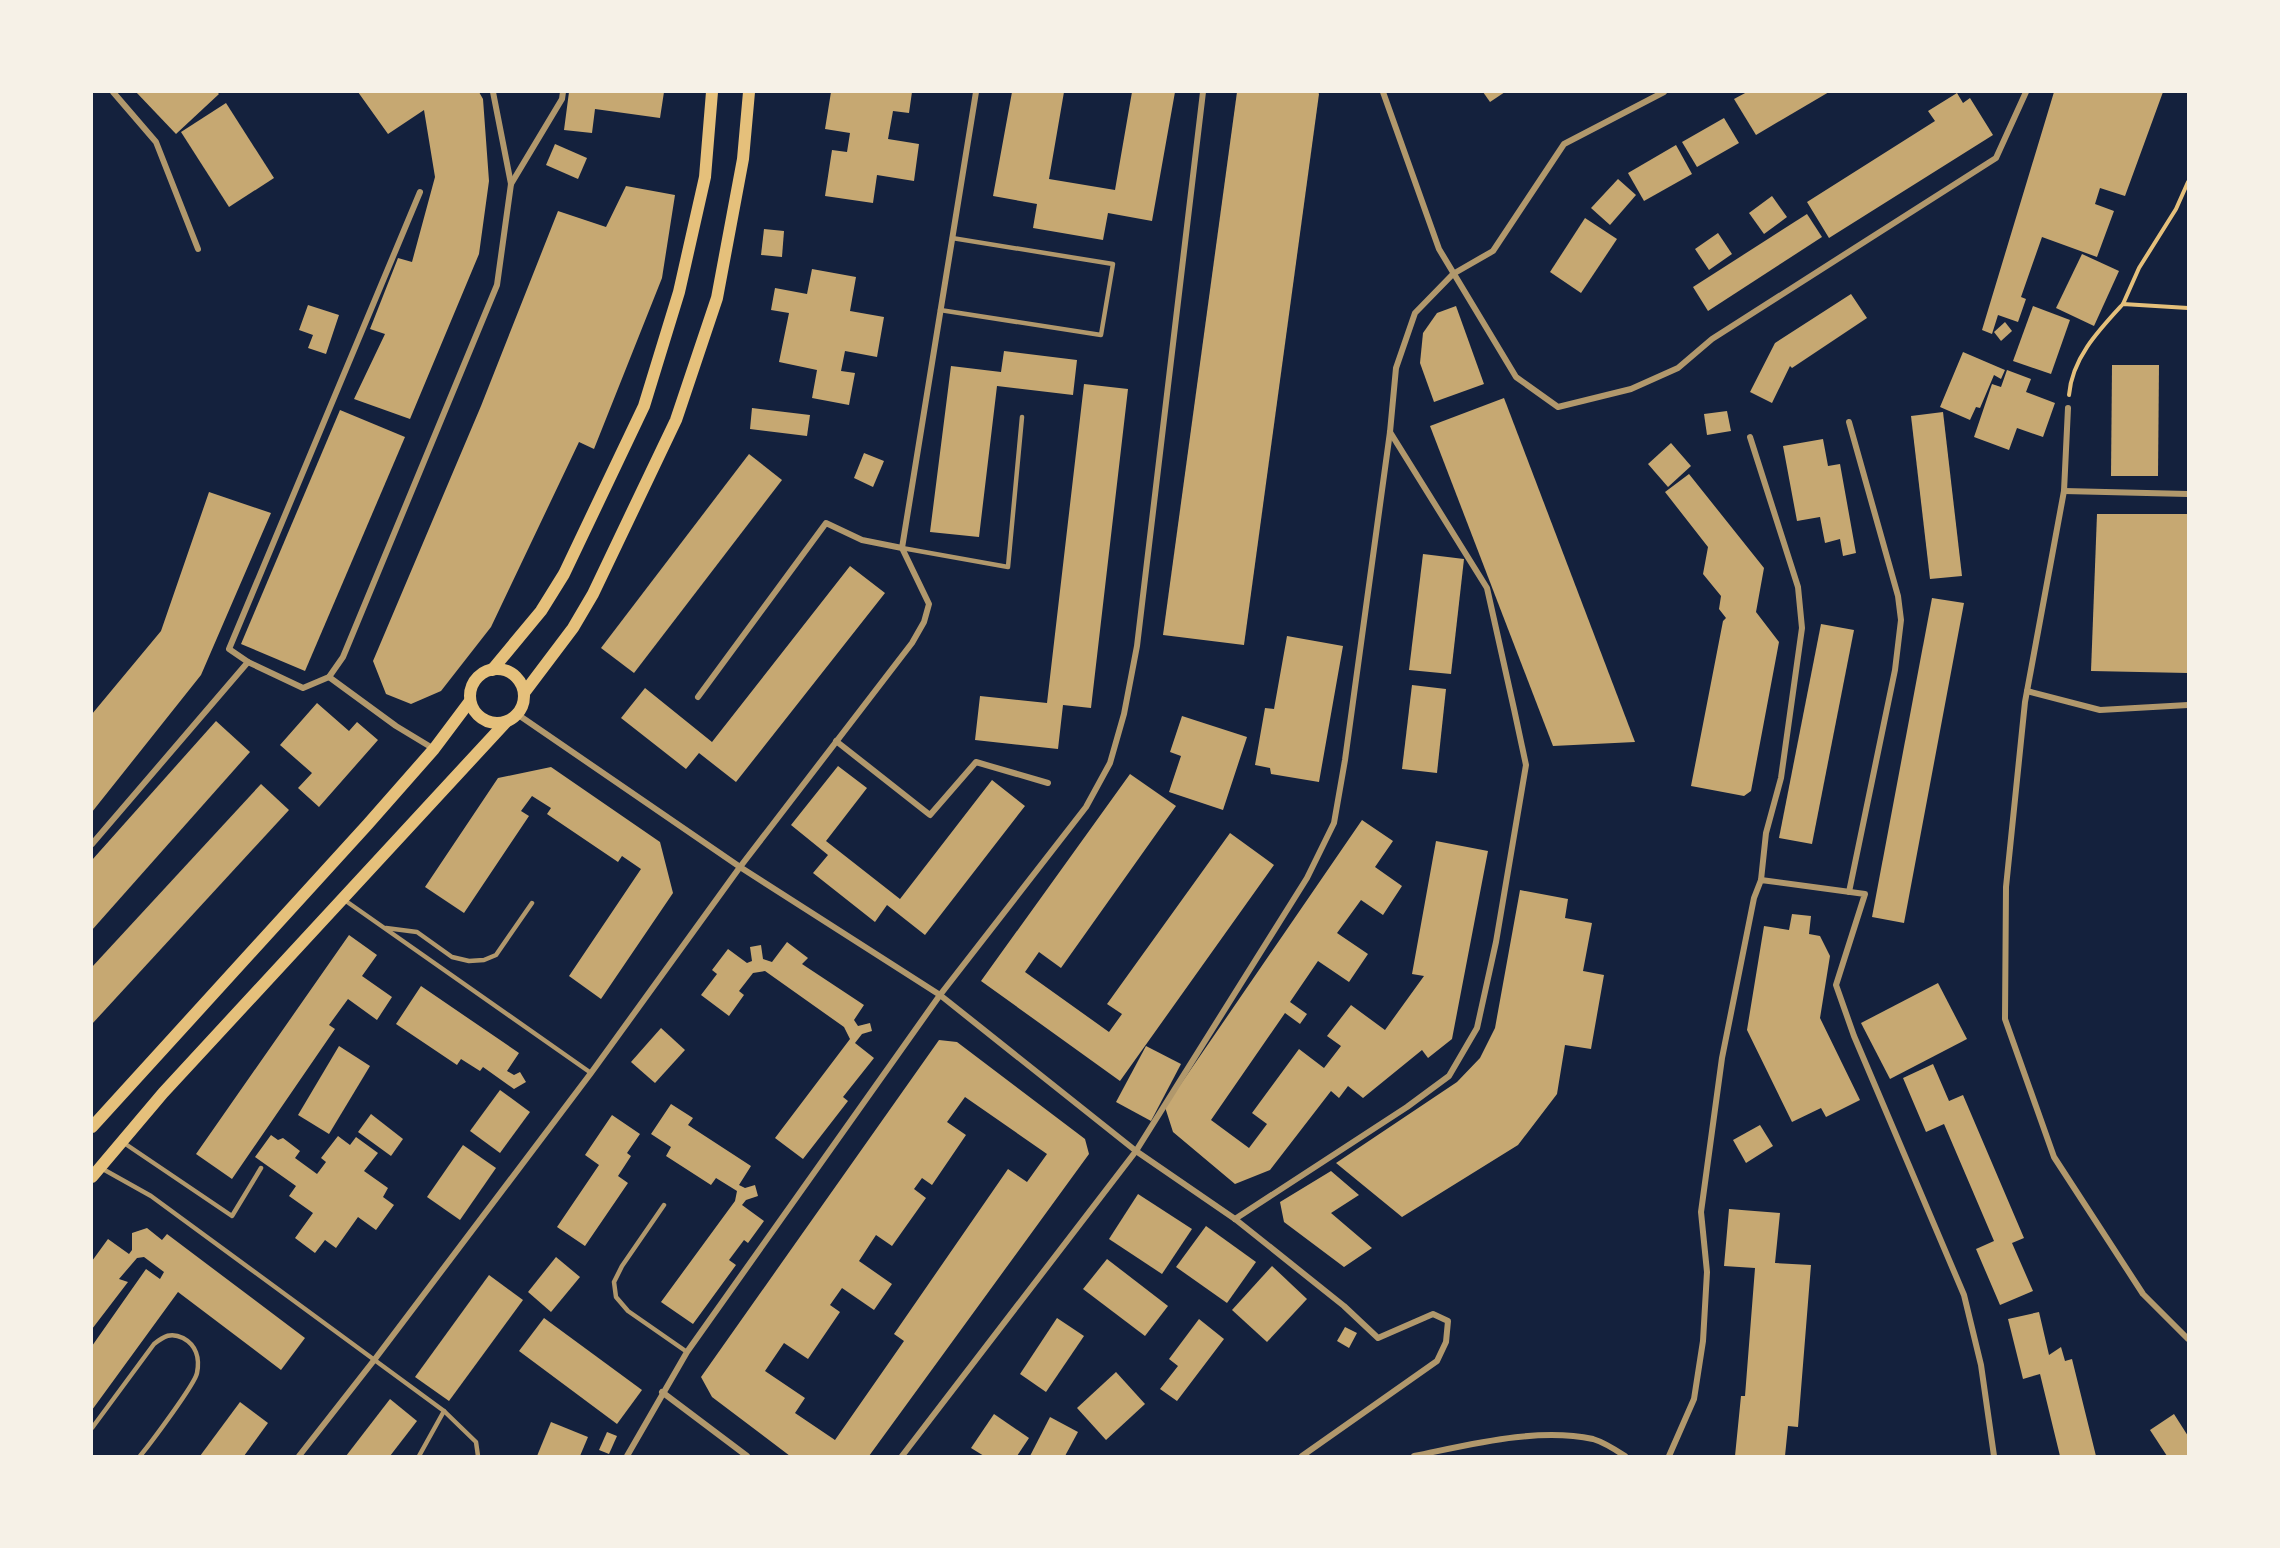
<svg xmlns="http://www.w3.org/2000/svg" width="2280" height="1548" viewBox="0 0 2280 1548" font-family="Barlow,sans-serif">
	<rect width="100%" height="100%" fill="#14213d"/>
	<g fill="#c6a872" fill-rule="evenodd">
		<path d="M136 92H217L219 94 176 134Z"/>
		<path d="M358 92H479L483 99 489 181 479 254 410 419 354 399 385 334 370 329 398 258 412 262 435 177 424 110 388 134Z"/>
		<path d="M569 92H664L660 118 595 109 592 133 564 130Z"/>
		<path d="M831 92H912L909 113 893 111 888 139 919 144 914 181 877 175 873 203 825 196 832 150 847 152 850 133 825 129Z"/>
		<path d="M1012 92H1064L1049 179 1115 190 1132 92H1175L1152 221 1108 213 1103 240 1033 228 1037 204 993 196Z"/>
		<path d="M1237 92H1318L1319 94 1244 645 1163 635Z"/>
		<path d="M1483 92H1505L1490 102Z"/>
		<path d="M1747 92H1829L1756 135 1734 99Z"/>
		<path d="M2054 92H2163L2125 196 2100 188 2095 204 2114 211 2097 257 2042 237 2021 297 2026 299 2018 322 1998 315 1992 334 1982 330Z"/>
		<path d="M1957 93 1963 103 1970 98 1993 135 1829 238 1807 202 1935 121 1928 111Z"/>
		<path d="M226 103 274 178 229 207 181 132Z"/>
		<path d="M1724 118 1739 143 1697 167 1682 142Z"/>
		<path d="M555 144 587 158 578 179 546 165Z"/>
		<path d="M1676 145 1692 174 1644 201 1628 173Z"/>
		<path d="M1618 179 1636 195 1610 225 1591 208Z"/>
		<path d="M626 186 675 195 662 278 594 449 579 442 491 627 441 691 411 704 386 694 373 661 481 406 558 211 606 227Z"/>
		<path d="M1772 196 1787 217 1764 234 1749 213Z"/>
		<path d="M1807 214 1822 237 1708 311 1693 287Z"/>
		<path d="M1585 218 1617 239 1581 293 1550 272Z"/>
		<path d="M764 229 784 231 782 257 761 255Z"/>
		<path d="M1718 233 1732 254 1709 270 1695 249Z"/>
		<path d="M2082 254 2119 271 2094 326 2056 308Z"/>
		<path d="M812 269 856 277 850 311 884 317 877 357 845 351 841 371 855 373 849 405 812 398 817 370 779 362 789 313 771 310 775 288 807 294Z"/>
		<path d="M1851 294 1867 318 1792 368 1790 366 1772 403 1750 392 1775 343Z"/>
		<path d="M308 305 339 315 326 354 308 348 313 335 299 330Z"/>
		<path d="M1456 306 1484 384 1434 402 1420 363 1423 333 1437 313Z"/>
		<path d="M2033 306 2070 320 2051 374 2013 361Z"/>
		<path d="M2005 322 2012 331 2001 341 1994 332Z"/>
		<path d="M1004 351 1077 360 1073 395 997 386 979 537 930 532 951 366 1001 372Z"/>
		<path d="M1963 352 2005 370 2001 379 1994 375 1980 408 1976 407 1970 420 1940 407Z"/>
		<path d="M2112 365H2159L2158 476H2111Z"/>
		<path d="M2007 370 2031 379 2026 392 2055 403 2043 437 2017 428 2009 450 1974 437 1992 384 2001 387Z"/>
		<path d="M1084 384 1128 389 1091 708 1063 705 1058 749 975 740 980 696 1047 703Z"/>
		<path d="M1504 398 1635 742 1553 746 1430 426Z"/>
		<path d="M752 408 810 415 807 436 750 429Z"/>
		<path d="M340 410 405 437 305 671 241 644Z"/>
		<path d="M1727 411 1731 431 1707 435 1704 414Z"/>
		<path d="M1943 412 1962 576 1930 579 1911 416Z"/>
		<path d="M1823 439 1828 466 1840 464 1856 553 1843 556 1840 539 1825 543 1820 517 1797 521 1783 446Z"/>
		<path d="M1671 443 1691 466 1668 487 1648 464Z"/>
		<path d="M864 453 884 461 873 487 854 478Z"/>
		<path d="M749 454 782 480 634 673 601 648Z"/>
		<path d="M1689 474 1764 568 1756 612 1779 642 1751 791 1744 796 1691 786 1723 621 1726 618 1719 609 1721 596 1703 574 1708 547 1665 492Z"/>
		<path d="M209 492 271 513 201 675 92 812V714L161 631Z"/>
		<path d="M2097 514H2188V673L2091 671Z"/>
		<path d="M1423 554 1464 559 1451 674 1409 670Z"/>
		<path d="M850 566 885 593 736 782 699 753 686 769 621 718 645 688 712 742Z"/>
		<path d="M1932 598 1964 603 1904 923 1872 917Z"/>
		<path d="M1821 624 1854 630 1812 844 1779 838Z"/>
		<path d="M1287 636 1343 646 1319 782 1271 774 1270 768 1255 765 1265 708 1274 709Z"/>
		<path d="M1412 685 1446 689 1437 773 1402 769Z"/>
		<path d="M317 703 349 731 357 722 378 740 319 807 298 788 312 773 280 745Z"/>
		<path d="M1182 716 1247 737 1223 810 1169 792 1181 756 1170 752Z"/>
		<path d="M216 721 250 752 92 930V860Z"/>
		<path d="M838 766 867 788 826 841 900 899 992 780 1025 806 925 935 887 905 875 922 813 873 828 855 791 825Z"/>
		<path d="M551 767 660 842 673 893 601 999 569 976 641 869 622 856 618 862 547 814 551 808 532 796 521 811 529 816 464 913 425 887 498 778Z"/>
		<path d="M1130 774 1176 806 1061 968 1039 952 1025 972 1109 1032 1122 1014 1107 1004 1230 833 1274 865 1120 1081 981 981Z"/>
		<path d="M261 784 289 810 92 1024V967Z"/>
		<path d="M1362 820 1393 841 1375 867 1402 886 1383 915 1361 900 1337 933 1368 954 1349 982 1318 961 1290 1002 1307 1014 1300 1024 1285 1013 1211 1120 1249 1148 1267 1124 1252 1113 1299 1049 1324 1068 1341 1046 1327 1036 1351 1005 1385 1030 1424 976 1412 974 1436 841 1488 851 1452 1039 1428 1058 1422 1050 1363 1098 1348 1086 1339 1098 1331 1091 1270 1170 1235 1184 1173 1132 1165 1107Z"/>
		<path d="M1520 890 1568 899 1565 918 1592 923 1583 971 1604 975 1591 1049 1565 1045 1557 1094 1518 1145 1402 1217 1336 1163 1457 1082 1480 1058 1495 1028Z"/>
		<path d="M1792 914 1811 916 1809 934 1820 936 1830 956 1820 1018 1860 1100 1826 1117 1821 1108 1792 1122 1747 1030 1764 926 1789 930Z"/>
		<path d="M349 935 377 955 362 976 392 997 377 1020 348 999 329 1025 335 1029 232 1179 196 1154Z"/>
		<path d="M787 942 808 958 802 964 864 1005 854 1020 858 1026 870 1023 872 1031 862 1034 855 1043 874 1058 843 1097 848 1101 803 1159 775 1138 850 1039 844 1027 765 971 753 973 739 991 744 995 729 1016 701 995 717 974 712 970 728 949 747 963 752 961 750 947 761 945 763 959 772 962Z"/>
		<path d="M1938 983 1967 1039 1890 1079 1861 1023Z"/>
		<path d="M421 986 519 1053 507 1071 514 1075 520 1072 526 1082 514 1089 483 1067 480 1071 461 1059 457 1065 396 1024Z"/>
		<path d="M661 1028 685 1050 655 1083 631 1062Z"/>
		<path d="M939 1040 957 1042 1085 1139 1089 1154 869 1456H790L712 1397 701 1377ZM965 1097 1047 1154 1027 1182 1008 1169 894 1334 904 1341 835 1440 795 1413 805 1398 765 1371 784 1343 808 1359 840 1312 830 1305 842 1288 874 1310 892 1284 859 1261 876 1235 892 1246 926 1198 914 1189 922 1178 932 1185 966 1135 947 1122Z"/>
		<path d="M339 1046 370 1066 329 1134 298 1115Z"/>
		<path d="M1146 1046 1181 1064 1151 1121 1116 1102Z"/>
		<path d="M1933 1064 1949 1101 1963 1095 2024 1238 2012 1243 2033 1291 2000 1305 1976 1249 1994 1241 1944 1124 1926 1132 1903 1078Z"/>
		<path d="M500 1090 530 1112 500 1153 470 1131Z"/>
		<path d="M671 1104 693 1118 688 1125 751 1166 739 1185 745 1188 755 1185 758 1196 746 1200 742 1205 764 1221 748 1243 744 1240 729 1260 736 1265 693 1324 661 1302 735 1201 737 1191 716 1178 711 1185 666 1156 671 1147 651 1134Z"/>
		<path d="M371 1114 403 1139 391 1156 358 1132Z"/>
		<path d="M612 1115 640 1134 627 1153 631 1156 618 1176 628 1183 585 1246 557 1227 599 1165 585 1155Z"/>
		<path d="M1760 1125 1773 1146 1746 1163 1733 1140Z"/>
		<path d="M271 1135 278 1140 283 1138 300 1151 295 1158 317 1174 326 1162 321 1158 338 1136 350 1145 356 1137 378 1153 364 1171 388 1188 383 1197 394 1205 376 1230 358 1217 336 1248 325 1240 315 1253 295 1238 313 1213 289 1196 296 1186 255 1157Z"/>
		<path d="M463 1145 496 1168 460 1220 427 1197Z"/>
		<path d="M1331 1171 1359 1195 1331 1213 1372 1248 1344 1267 1284 1222 1280 1202Z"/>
		<path d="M1138 1194 1192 1229 1162 1274 1109 1239Z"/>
		<path d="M1729 1209 1780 1213 1775 1263 1811 1265 1798 1427 1788 1426 1785 1456H1735L1741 1396H1745L1755 1268 1724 1266Z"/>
		<path d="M1206 1226 1256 1262 1227 1303 1176 1267Z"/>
		<path d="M147 1228 162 1240 167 1234 305 1338 281 1370 178 1292 92 1410V1346L146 1269 160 1279 164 1272 144 1257 137 1258 119 1279 128 1282 92 1329V1261L108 1239 129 1254 132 1250V1233Z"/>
		<path d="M556 1257 580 1277 551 1312 528 1292Z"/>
		<path d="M1107 1259 1168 1306 1145 1336 1083 1289Z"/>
		<path d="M1272 1266 1307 1299 1267 1342 1232 1310Z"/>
		<path d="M489 1275 523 1300 449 1401 415 1377Z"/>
		<path d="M2039 1312 2049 1355 2061 1347 2065 1361 2072 1359 2096 1456H2060L2040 1374 2023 1379 2008 1319Z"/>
		<path d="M544 1318 642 1390 617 1424 519 1351Z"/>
		<path d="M1057 1318 1084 1336 1046 1392 1020 1374Z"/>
		<path d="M1199 1319 1224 1339 1177 1401 1160 1389 1178 1366 1169 1359Z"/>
		<path d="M1345 1327 1357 1333 1349 1348 1337 1341Z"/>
		<path d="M1116 1372 1145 1404 1106 1440 1077 1408Z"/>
		<path d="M390 1399 417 1421 390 1456H346Z"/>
		<path d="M240 1402 268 1423 244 1456H200Z"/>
		<path d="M994 1414 1029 1438 1017 1456H984L971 1448Z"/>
		<path d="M2174 1414 2188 1436V1456H2167L2150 1430Z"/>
		<path d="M1050 1417 1078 1432 1065 1456H1030Z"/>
		<path d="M551 1422 588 1437 580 1456H537Z"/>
		<path d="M607 1432 617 1436 609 1454 599 1450Z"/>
	</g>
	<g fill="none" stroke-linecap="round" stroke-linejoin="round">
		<g stroke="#e5c07b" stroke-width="4">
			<path d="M2123 304 2139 268 2176 209 2188 182"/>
			<path d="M2069 395C2072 358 2099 330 2123 304L2188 308"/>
		</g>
		<g stroke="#b1986c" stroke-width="4.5">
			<path d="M940 310 1101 335 1113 264 952 238"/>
			<path d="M902 548 1008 567 1022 417"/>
			<path d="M343 899 591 1073"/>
			<path d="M386 928 417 932 452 957 469 961 484 960 496 955 532 903"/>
			<path d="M124 1143 232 1216 261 1168"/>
			<path d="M101 1168 151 1196 444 1411 476 1442 478 1456"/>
			<path d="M664 1205 622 1266 614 1282 616 1297 628 1311 687 1352"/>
			<path d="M92 1428 154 1344C164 1336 171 1332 183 1338 196 1345 200 1358 197 1373 195 1384 150 1444 140 1456"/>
			<path d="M419 1456 444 1411"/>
		</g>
		<g stroke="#b1986c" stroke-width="6">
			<path d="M113 92 156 142 198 249"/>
			<path d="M1383 92 1439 249 1516 377 1558 407 1631 389 1678 368 1712 339 1996 158 2026 92"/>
			<path d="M511 184 562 99 563 92"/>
			<path d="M420 192 229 649 248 662 303 688 329 677 343 657 497 285 511 184 493 92"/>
			<path d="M2068 408 2064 491 2025 702 2006 887 2005 1019 2054 1157 2143 1294 2188 1339"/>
			<path d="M1849 422 1898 596 1901 620 1895 670 1849 892"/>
			<path d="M1750 437 1798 587 1802 628 1781 778 1766 833 1761 880"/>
			<path d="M2064 491 2188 494"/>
			<path d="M902 548 976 92"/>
			<path d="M329 677 396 726 434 749"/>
			<path d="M2027 691 2100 710 2188 705"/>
			<path d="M517 714 740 867 940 995 1136 1151 1235 1219 1344 1306 1378 1338 1433 1314 1448 1321 1446 1342 1437 1361 1302 1456"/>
			<path d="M836 741 930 815 976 762 1048 783"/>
			<path d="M92 844 248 662"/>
			<path d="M1235 1219 1407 1107 1449 1076 1477 1028 1496 942 1526 765 1514 709 1487 588 1390 432"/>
			<path d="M662 1392 747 1456"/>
			<path d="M299 1456 375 1359 591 1073 740 867 912 643 924 622 929 604 902 548 862 540 826 523 698 697"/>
			<path d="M627 1456 687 1352 940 995 1086 807 1110 763 1124 714 1137 646 1203 92"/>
			<path d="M902 1456 1136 1151 1307 878 1334 823 1345 760 1390 432 1396 368 1415 313 1453 274 1493 251 1564 144 1664 92"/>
			<path d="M1414 1456C1469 1445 1536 1427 1593 1439 1603 1442 1616 1450 1625 1456"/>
			<path d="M1669 1456 1694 1399 1703 1341 1707 1272 1701 1212 1722 1058 1754 898 1761 880 1865 894 1836 985 1854 1036 1964 1295 1981 1365 1994 1456"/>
		</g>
		<g stroke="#e5c07b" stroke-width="12">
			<circle cx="497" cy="696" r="27"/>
			<path d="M492 670 541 611 564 574 644 406 679 292 705 177 712 92"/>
			<path d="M524 693 573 628 593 594 676 420 717 298 743 159 749 92"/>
			<path d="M92 1127 368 824 434 749 470 701"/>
			<path d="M92 1177 163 1093 506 722"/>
		</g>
	</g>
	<rect width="2280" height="1548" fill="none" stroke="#f6f1e7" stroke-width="186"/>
</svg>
